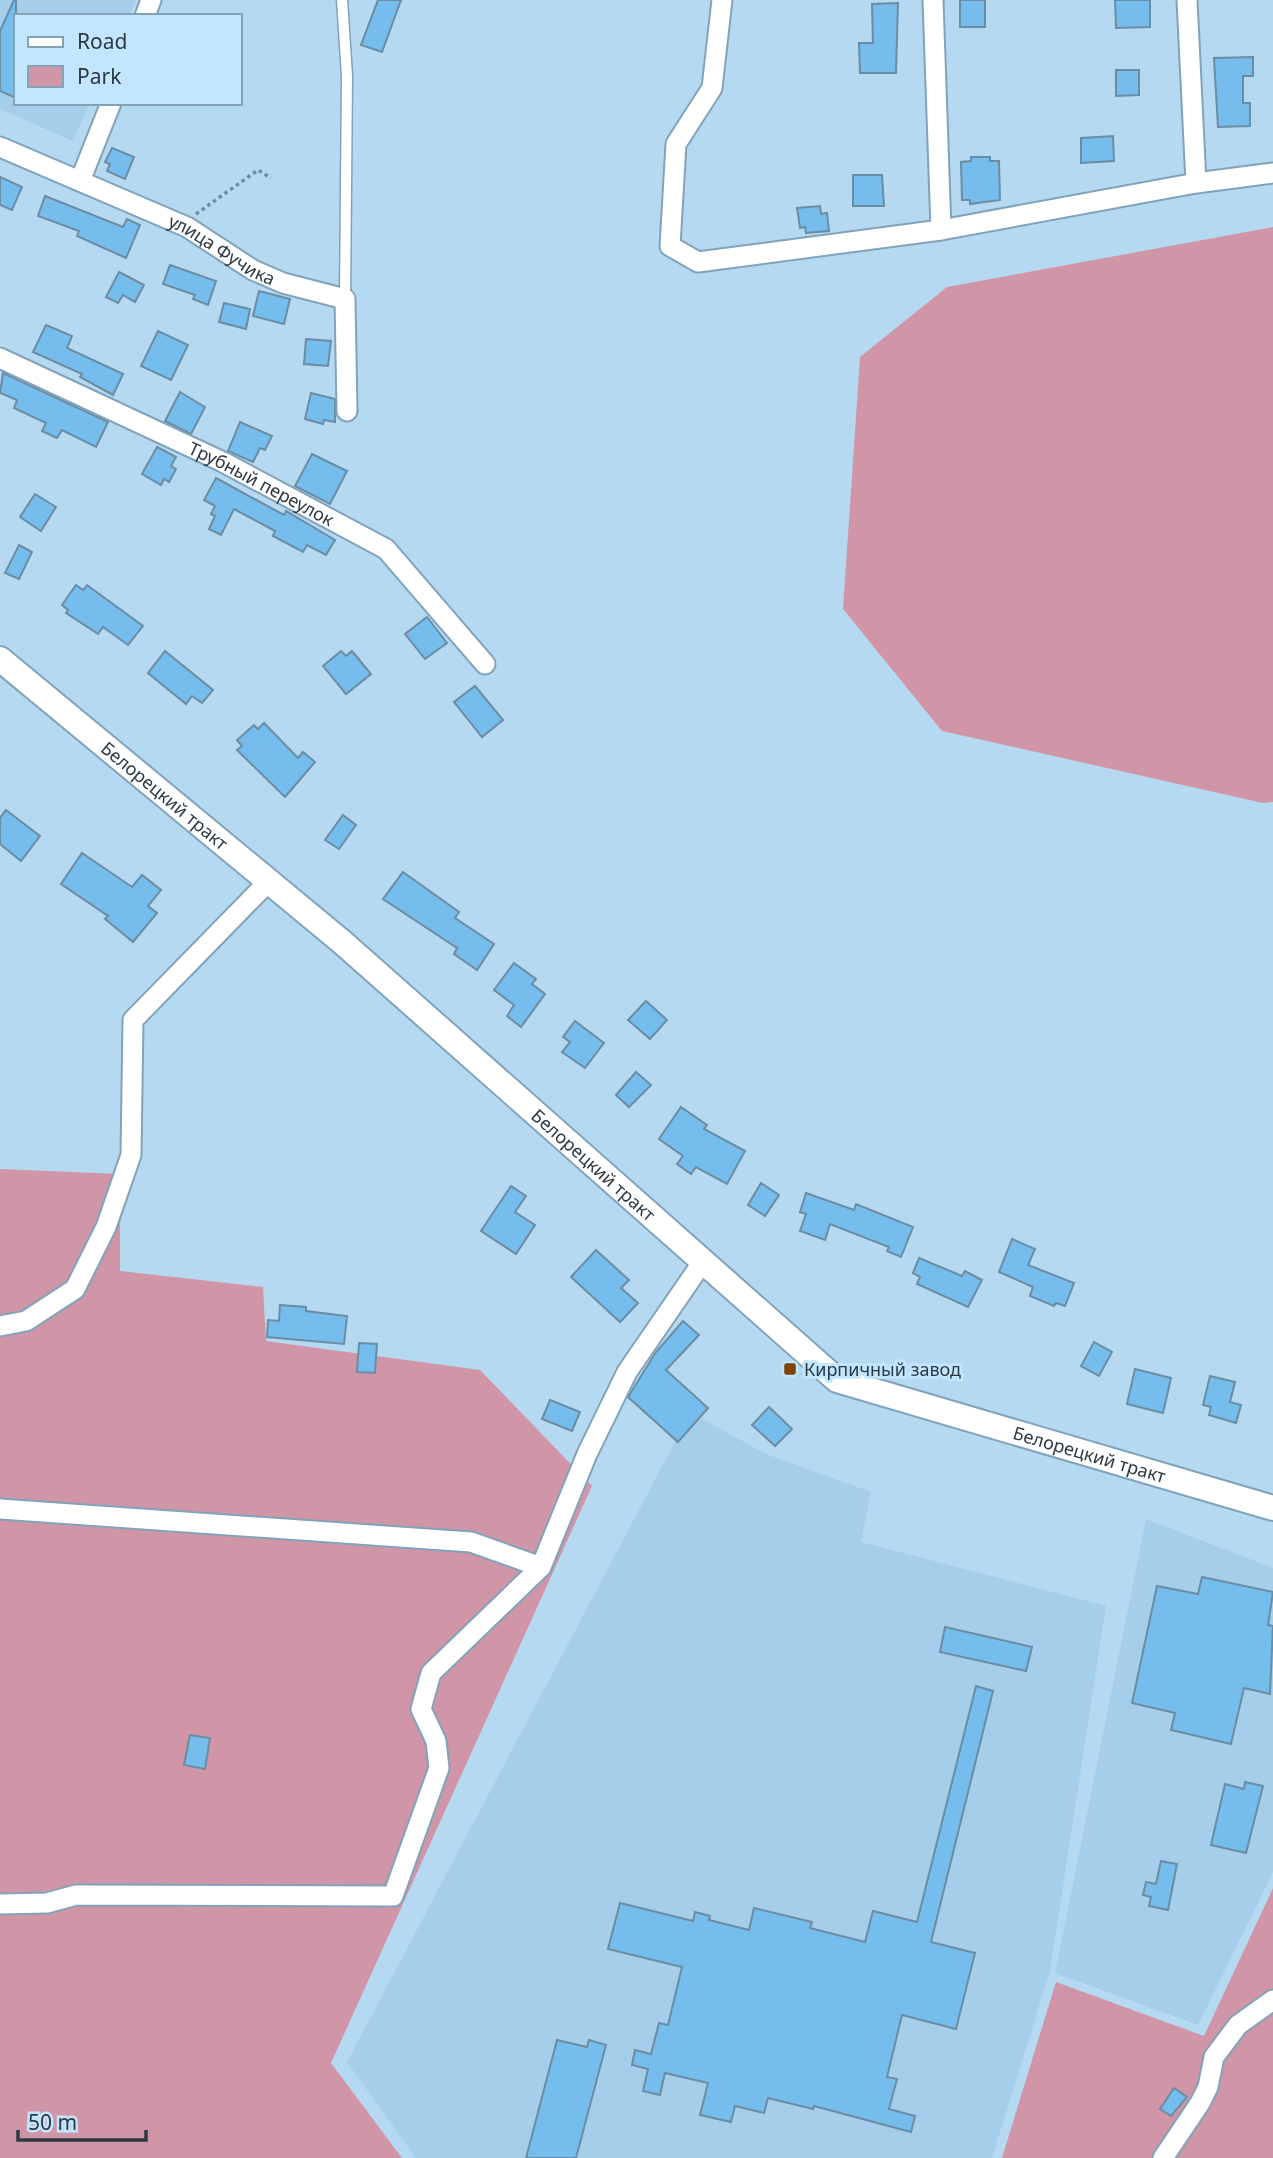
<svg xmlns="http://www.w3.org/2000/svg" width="1273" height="2158" viewBox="0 0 1273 2158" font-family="'Noto Sans',sans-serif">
	<rect width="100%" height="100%" fill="#b6d9f2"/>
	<g fill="#a5ceeb">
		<path d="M0 0H136L129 16H16V103H90L73 141 0 109Z"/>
		<path d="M699 1417 766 1454 871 1492 861 1542 1106 1606 1050 1971 992 2158H416L347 2062 676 1440Z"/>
		<path d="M1146 1519 1273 1568V1872L1198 2025 1055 1973Z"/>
	</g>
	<g fill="#d195a8">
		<path d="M1273 227V802L1263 803 942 731 843 609 860 357 947 287Z"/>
		<path d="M0 1169 120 1174V1271L263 1287 266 1341 480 1370 592 1486 331 2063 402 2158H0Z"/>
		<path d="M1273 1888V2158H1002L1056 1982 1204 2036Z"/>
	</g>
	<g fill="#74bded" stroke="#6b8ca3" stroke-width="2">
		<path d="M14 0H16V98L0 91V31Z"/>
		<path d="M378 0H401L382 52 361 45Z"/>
		<rect x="960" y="0" width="25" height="27"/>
		<path d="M1115 0H1150V27L1116 28Z"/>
		<path d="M898 3 896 73H860L859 43H873L872 4Z"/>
		<path d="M1253 57V76H1243V103H1250V126L1218 127 1214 58Z"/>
		<path d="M1116 70H1139V95L1116 96Z"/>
		<path d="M1113 136 1114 161 1081 163V138Z"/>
		<path d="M112 148 134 157 125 179 107 171 110 164 105 162Z"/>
		<path d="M971 157H990V161H999L1000 200 970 204V200H962L961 162 971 161Z"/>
		<path d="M853 175H882L884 206H853Z"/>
		<path d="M0 177 22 187 12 210 0 205Z"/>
		<path d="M45 196 123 227 127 219 140 225 126 258 77 236 79 231 38 216Z"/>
		<path d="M820 206 821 214 827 213 829 231 806 233 805 227 800 228 797 208Z"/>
		<path d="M170 265 216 281 208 305 193 299 195 295 163 284Z"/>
		<path d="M119 272 144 285 135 302 123 295 118 303 106 297Z"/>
		<path d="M259 291 290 299 284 324 253 316Z"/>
		<path d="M224 303 250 309 246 329 219 322Z"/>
		<path d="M46 325 72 336 67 348 123 374 113 395 80 377 82 374 33 352Z"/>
		<path d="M158 331 188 345 171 380 141 366Z"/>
		<path d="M306 339 331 341 328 366 304 364Z"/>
		<path d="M3 373 108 422 96 447 62 430 57 438 42 431 46 423 14 408 17 400 0 393Z"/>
		<path d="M180 392 205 407 191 434 165 421Z"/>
		<path d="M311 393 335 399V422L324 420 323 424 305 419Z"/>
		<path d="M240 422 272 436 265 450 260 448 253 462 228 451Z"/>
		<path d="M157 447 176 457 171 466 176 469 169 482 164 479 161 485 142 474Z"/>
		<path d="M312 454 347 471 330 504 295 486Z"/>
		<path d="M216 478 284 515 286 511 335 540 326 555 307 545 303 552 273 536 275 531 234 509 221 535 209 529 215 516 211 514 215 506 204 500Z"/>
		<path d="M35 494 56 507 41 531 20 517Z"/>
		<path d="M19 545 32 552 19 579 5 573Z"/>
		<path d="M76 585 83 590 87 585 143 626 128 645 103 627 98 634 66 613 68 610 62 605Z"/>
		<path d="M427 617 447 643 425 659 405 634Z"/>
		<path d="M165 651 213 690 202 703 192 696 186 704 148 673Z"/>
		<path d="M341 651 346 656 352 651 371 674 346 694 323 666Z"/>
		<path d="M475 686 503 720 482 737 454 702Z"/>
		<path d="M264 723 298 758 303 752 315 762 285 797 237 750 242 746 237 740 254 725 258 729Z"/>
		<path d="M6 810 40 836 21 861 0 844V818Z"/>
		<path d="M343 815 356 825 339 849 325 840Z"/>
		<path d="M82 853 132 887 142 875 161 890 148 906 157 913 133 942 105 919 108 916 61 884Z"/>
		<path d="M403 872 459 912 455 918 494 944 477 970 454 954 457 948 383 899Z"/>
		<path d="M514 963 536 979 532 984 545 994 521 1027 507 1016 514 1005 494 990Z"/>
		<path d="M646 1001 667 1020 650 1039 628 1020Z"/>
		<path d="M575 1021 604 1043 585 1068 562 1052 570 1042 563 1037Z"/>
		<path d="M636 1072 651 1085 629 1107 616 1095Z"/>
		<path d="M681 1107 707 1125 704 1129 745 1151 727 1184 696 1167 691 1174 677 1164 683 1156 659 1139Z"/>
		<path d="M761 1183 779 1195 765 1216 748 1205Z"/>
		<path d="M511 1186 526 1196 515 1212 535 1225 516 1254 481 1231Z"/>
		<path d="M806 1193 854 1210 856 1204 913 1227 901 1257 887 1251 889 1247 830 1224 825 1240 800 1231 806 1214 800 1212Z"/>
		<path d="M1012 1239 1035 1249 1028 1265 1074 1283 1065 1306 1056 1303 1054 1306 1030 1296 1033 1287 999 1272Z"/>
		<path d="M596 1250 629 1280 621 1288 638 1303 620 1322 571 1277Z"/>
		<path d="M919 1258 962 1276 965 1271 982 1280 968 1307 917 1284 920 1277 913 1273Z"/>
		<path d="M280 1305 306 1307V1311L347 1316 344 1344 267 1337 268 1320 279 1321Z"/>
		<path d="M683 1321 699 1335 666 1370 708 1408 678 1442 628 1397 656 1352Z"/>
		<path d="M1094 1342 1112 1352 1099 1376 1081 1366Z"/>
		<path d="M359 1343 377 1344 375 1373 357 1372Z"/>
		<path d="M1135 1369 1171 1378 1163 1413 1127 1404Z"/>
		<path d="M1210 1376 1235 1382 1230 1402 1241 1405 1236 1423 1209 1415 1211 1407 1203 1405Z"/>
		<path d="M550 1400 580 1412 572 1431 542 1419Z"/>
		<path d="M769 1407 792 1429 775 1446 752 1425Z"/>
		<path d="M1202 1577 1273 1592 1268 1625 1273 1626 1270 1694 1244 1688 1231 1744 1171 1730 1175 1713 1132 1703 1157 1586 1198 1594Z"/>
		<path d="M945 1627 1032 1647 1026 1671 940 1652Z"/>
		<path d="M976 1686 993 1691 931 1942 975 1953 956 2029 902 2015 887 2077 897 2079 889 2109 915 2116 911 2132 814 2106 813 2109 768 2098 764 2113 735 2106 731 2122 700 2115 708 2083 665 2073 660 2095 643 2091 648 2069 632 2065 635 2050 651 2054 659 2023 668 2025 682 1967 608 1949 620 1903 693 1921 695 1912 710 1916 709 1920 749 1930 754 1908 812 1922 810 1928 865 1942 873 1911 917 1922Z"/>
		<path d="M190 1735 210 1738 205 1769 184 1765Z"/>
		<path d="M1245 1782 1263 1786 1246 1853 1211 1845 1225 1784 1244 1789Z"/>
		<path d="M1161 1861 1177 1864 1168 1910 1149 1906 1151 1897 1143 1895 1146 1882 1156 1884Z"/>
		<path d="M557 2040 587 2047 589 2040 606 2045 576 2158H526Z"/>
		<path d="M1174 2088 1187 2097 1171 2116 1160 2109Z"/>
	</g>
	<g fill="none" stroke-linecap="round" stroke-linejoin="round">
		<g stroke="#81a3ba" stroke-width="13">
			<path id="service" d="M342 0 347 76 345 299"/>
		</g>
		<g stroke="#81a3ba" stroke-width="23">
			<g id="minor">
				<path d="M722 0 712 88 676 144 670 246 698 262 941 230 1196 183 1187 0"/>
				<path d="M933 0 941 230"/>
				<path d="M145 16 151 0"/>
				<path id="s1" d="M0 147 187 227 253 270 283 283 345 299 347 411"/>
				<path d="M80 181 111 103"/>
				<path d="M1196 183 1273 173"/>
				<path id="s2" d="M0 358 223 462 386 549 485 664"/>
				<path d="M0 1326 26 1321 75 1289 106 1227 131 1155 133 1020 268 882"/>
				<path d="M0 1509 471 1542 541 1567 587 1454 627 1372 704 1260"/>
				<path d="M0 1904 47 1903 76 1895 393 1896 439 1768 436 1741 421 1709 431 1673 541 1567"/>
				<path d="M1163 2158 1200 2103 1208 2087 1214 2057 1238 2025 1273 2000"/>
			</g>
		</g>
		<g stroke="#81a3ba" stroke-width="28">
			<g id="tertiary">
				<path id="s3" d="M0 659 342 942 837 1380 1273 1508"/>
			</g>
		</g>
		<path stroke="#718a9c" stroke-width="3.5" stroke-dasharray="3.5 3.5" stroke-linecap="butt" d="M196 214 258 170 271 178"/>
		<use href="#service" stroke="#fff" stroke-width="10"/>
		<use href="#minor" stroke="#fff" stroke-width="19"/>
		<use href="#tertiary" stroke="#fff" stroke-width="24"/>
	</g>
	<rect fill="#814300" stroke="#c3e6ff" stroke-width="2.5" x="783" y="1362" width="14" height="14" rx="3.5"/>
	<g text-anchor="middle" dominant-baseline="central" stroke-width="6" stroke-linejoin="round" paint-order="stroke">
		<g font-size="18" fill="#2b3943" stroke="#c3e6ff">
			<text stroke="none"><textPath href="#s1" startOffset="245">улица Фучика</textPath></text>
			<text stroke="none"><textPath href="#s2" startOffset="290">Трубный переулок</textPath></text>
			<text stroke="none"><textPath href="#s3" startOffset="214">Белорецкий тракт</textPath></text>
			<text stroke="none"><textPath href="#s3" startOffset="780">Белорецкий тракт</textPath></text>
			<text stroke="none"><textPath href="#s3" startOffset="1368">Белорецкий тракт</textPath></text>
		</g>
		<g font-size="18" fill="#2b3943" stroke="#c3e6ff" text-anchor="start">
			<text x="804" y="1369">Кирпичный завод</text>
		</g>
	</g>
	<rect x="14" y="14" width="228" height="91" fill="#c3e6ff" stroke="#86a1b4" stroke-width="2"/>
	<rect x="28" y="37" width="35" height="10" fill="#ffffff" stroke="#86a1b4" stroke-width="2"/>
	<text x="77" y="49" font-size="21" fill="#2b3943">Road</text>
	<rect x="28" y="66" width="35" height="21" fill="#d195a8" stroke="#86a1b4" stroke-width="2"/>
	<text x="77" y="84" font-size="21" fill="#2b3943">Park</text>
	<path d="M18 2130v10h128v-10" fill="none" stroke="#2b3943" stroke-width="3.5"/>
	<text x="28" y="2130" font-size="21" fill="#2b3943" stroke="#c3e6ff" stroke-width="5" paint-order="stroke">50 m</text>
</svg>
